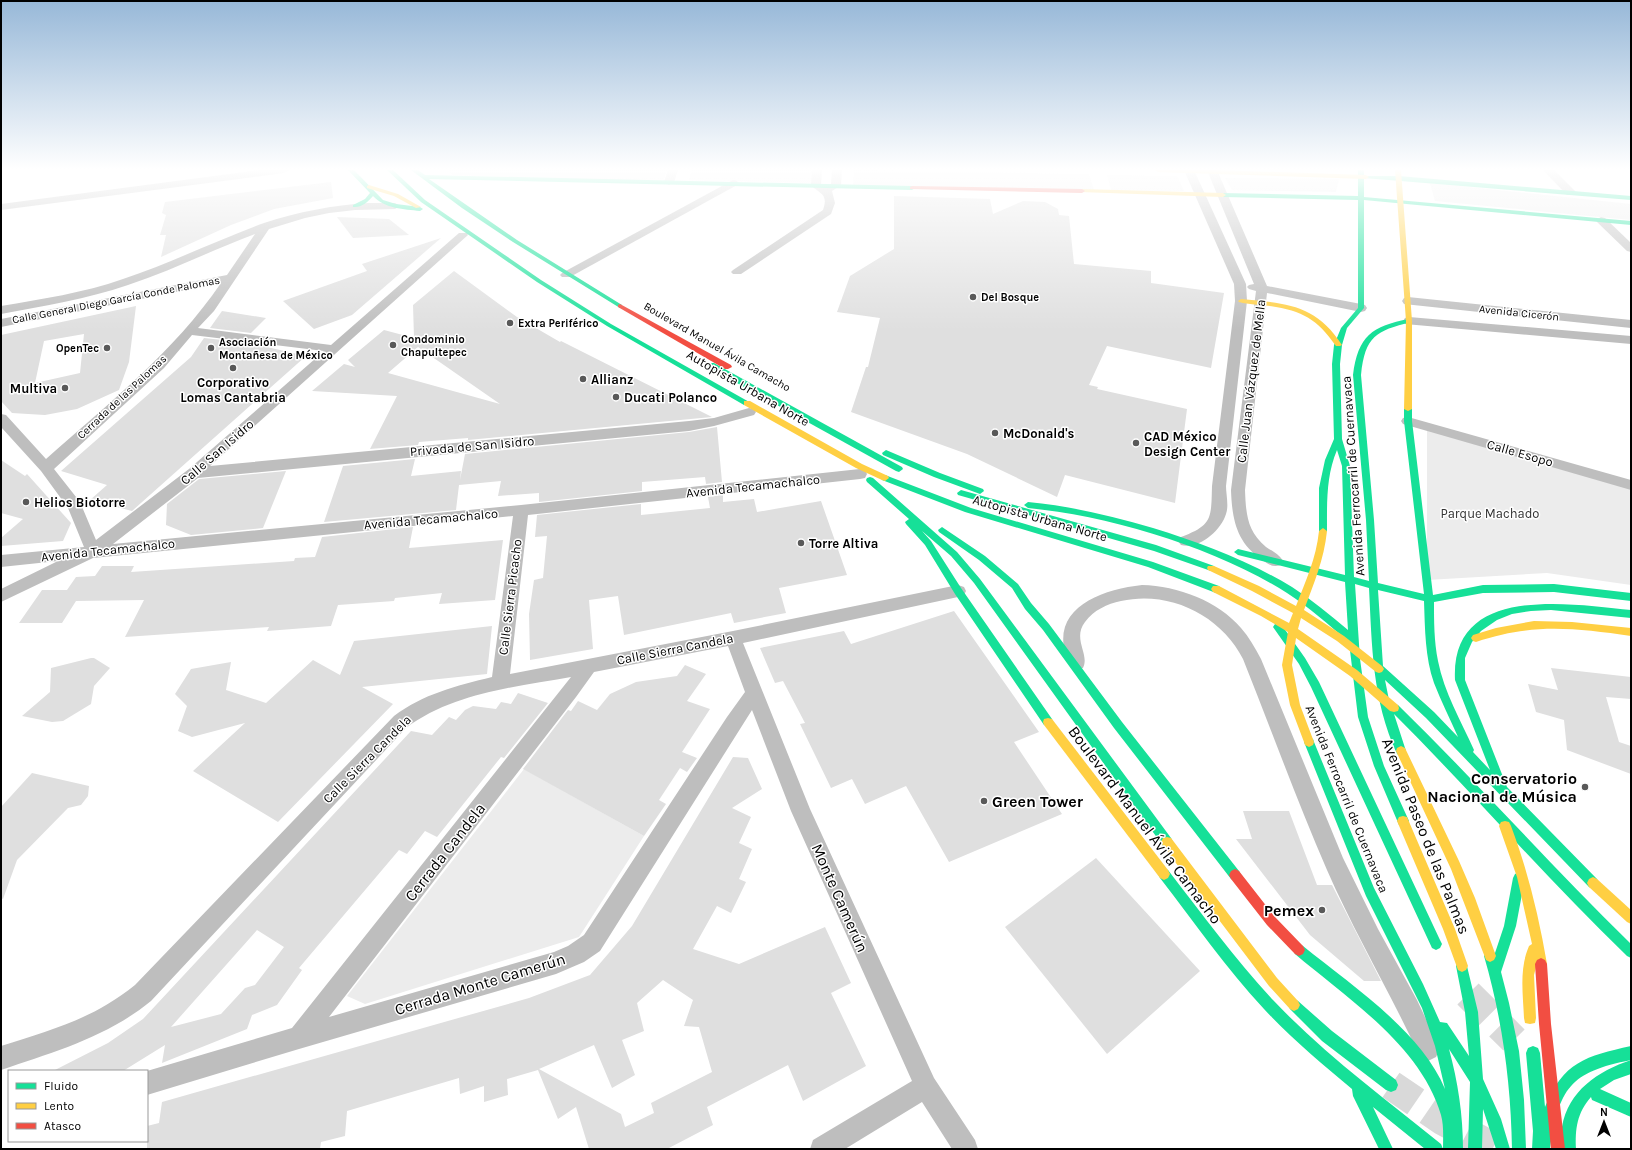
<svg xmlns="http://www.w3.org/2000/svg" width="1632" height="1150" viewBox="0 0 1632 1150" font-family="Karla,sans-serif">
	<rect width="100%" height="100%" fill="#fff"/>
	<g fill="#ececec">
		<path d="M449 170H667L663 182 452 175Z"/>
		<path d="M692 170H815L814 183 689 180Z"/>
		<path d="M854 170 1089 174 1094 190 853 186Z"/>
		<path d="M1107 175 1177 176 1184 191 1111 190Z"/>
		<path d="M1225 178 1339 179 1336 192 1232 190Z"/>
		<path d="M1430 183 1631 204V220L1435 201Z"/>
		<path d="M1427 429 1631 487V585L1547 573 1427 580Z"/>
		<path d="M524 769 644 836 579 937 365 1004 347 996Z"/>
	</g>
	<g fill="#dfdfdf" fill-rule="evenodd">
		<path d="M331 182 333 198 274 209 231 225 161 257 166 235H160L166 215 162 213 165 202Z"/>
		<path d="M894 196 990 199 993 214 1023 201 1045 202 1058 209 1059 215 1069 216 1074 264 1151 271V283L1224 293 1211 368 1107 346 1089 385 1098 387 1097 389 1187 409 1175 503 1065 475 1057 497 967 454 851 412 866 367H868L880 318 837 312 850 276 894 249Z"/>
		<path d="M337 217 389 219 409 235 353 238Z"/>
		<path d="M441 238 352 315 314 329 283 301 367 271 362 264Z"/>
		<path d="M454 271 517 317 560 342 561 341 712 417 468 440V438L419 442 418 445 370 449 397 396 312 391 344 364 355 367 348 360 384 330 414 338 413 305ZM418 347 500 404 388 373Z"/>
		<path d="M136 306 129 362 119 390 77 409 45 415 12 413 1 401V335ZM84 334 80 373 35 383 44 341Z"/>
		<path d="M222 311 266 318 251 333 210 328Z"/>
		<path d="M204 338 250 343 306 356 132 511 90 500 107 485 61 471 191 357Z"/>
		<path d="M717 427 722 482 706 484 705 477 642 482V491L539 502V493L498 496 501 481 459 485 456 510 324 522 343 466 415 459 411 476 461 471 460 480 465 454 689 432Z"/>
		<path d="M1 460 25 476 27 474 71 523 63 541 1 546V538L23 519 1 513Z"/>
		<path d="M286 471 263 528 191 535 166 525 167 504 199 479Z"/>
		<path d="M723 495V502L754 499 757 512 821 501 847 575 779 588 786 613 734 623 731 613 624 635 618 596 589 600 593 649 530 660 529 614 534 580 543 578 547 536 535 537 537 515 641 504V515L710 508 708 497Z"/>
		<path d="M413 527 409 548 503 540 495 600 439 604 442 593 395 598 394 601 338 605 331 626 267 631 269 627 125 637 144 600 76 601 62 623H19L42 590H67L76 577 95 576 102 566H134L131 572 294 561 295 558 315 557 322 537Z"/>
		<path d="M954 611 1039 732 1014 742 1062 814 949 862 906 786 865 804 852 779 831 788 800 724 805 723 783 681 775 683 760 648 844 631 851 644Z"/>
		<path d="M492 626 487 674 362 687 393 704 278 822 193 771 245 723 192 737 178 731 187 706 175 694 191 669 231 662 226 690 266 703 313 660 340 675 354 641Z"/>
		<path d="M91 658H94L110 668 94 686 91 704 63 721 52 722 22 716 50 692 51 668Z"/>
		<path d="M685 665 706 674 687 701 710 709 682 752 697 758 687 772 680 768 659 800 666 804 644 836 523 769 568 710 571 711 578 701 597 710 610 694 636 682 677 676Z"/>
		<path d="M1551 668 1631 677V699L1606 697 1619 742 1631 746V774L1567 750 1564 720 1536 712 1528 684 1558 690Z"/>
		<path d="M518 693 548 703 504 758 501 757 437 837 425 831 407 854 399 850 299 968 302 970 277 1005 252 1015 247 1029 162 1063 165 1045 123 1071H53L108 1043 143 1019 411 731 432 735 449 717 456 720 465 710 473 706 496 709 501 702 511 704ZM257 930 284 947 255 985 245 988 221 1014 171 1027Z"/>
		<path d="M733 757 748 758 762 789 732 808 751 817 739 843 752 849 739 879 746 882 731 913 717 906 693 949 739 964 825 927 851 983 831 993 866 1066 803 1101 788 1065 707 1107 713 1125 667 1149H589L576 1107 558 1119 538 1070 507 1079 508 1095 484 1102V1086L460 1094 459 1078 347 1111 345 1136 321 1142 320 1149H147V1126L159 1123 162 1102 529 998 590 975 632 926ZM663 980 693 1000 684 1026 699 1027 712 1072 651 1103 654 1113 625 1127 621 1114 539 1069 594 1045 612 1088 635 1075 622 1040 644 1031 637 1003Z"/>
		<path d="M32 773 89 786 88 796 81 805 68 808 17 860 3 899 1 898V807Z"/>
		<path d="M1243 811H1289L1317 885H1332L1381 981H1364L1310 935 1236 839H1252Z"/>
		<path d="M1096 858 1200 971 1107 1054 1005 927Z"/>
	</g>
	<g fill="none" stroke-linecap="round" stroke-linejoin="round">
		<g stroke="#d9d9d9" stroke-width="30" stroke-dasharray="30 15" stroke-linecap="butt">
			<path d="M1468 994 1514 1040"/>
			<path d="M1391 1085 1442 1120 1497 1149"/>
		</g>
		<g fill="#bebebe" fill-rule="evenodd">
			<path d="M260 170H289L284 173 1 210V204Z"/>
			<path d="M668 170H678L674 182 669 185 664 182Z"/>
			<path d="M812 170H822L821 184 826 186 831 184 832 170H842L841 185 832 191 835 203 831 214 741 274H733L731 272 733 270 823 210C829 193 819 194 811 185Z"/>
			<path d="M1184 170H1194L1246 284 1247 301 1226 486C1226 494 1229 506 1226 514 1221 531 1198 550 1181 545L1178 541 1181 537C1213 525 1211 518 1212 486L1235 301 1234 284Z"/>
			<path d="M1207 170H1217L1267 286 1361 304 1365 305 1367 308 1365 311 1361 312 1267 293 1245 490C1246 514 1247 531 1266 547 1272 551 1279 554 1283 561L1281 565C1272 568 1268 564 1261 559 1236 542 1232 518 1231 490L1256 291 1249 289 1247 287 1249 285 1254 284Z"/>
			<path d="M1543 170H1554L1575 191 1576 193 1575 195H1567Z"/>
			<path d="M733 180 737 181 738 183 737 185 570 277H562L560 275 562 273Z"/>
			<path d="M368 203H395L400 206 395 209 355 210 329 213 305 218 269 229 214 311 198 328 331 345 459 233H467L468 235 210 466 689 421 714 418 749 408 754 409 756 412 754 415 714 426 689 431 198 478 113 544 521 505 860 469 865 470 867 474 865 478 860 479 528 515 510 674 733 631 958 585 964 587 966 591 964 595 958 597 743 643 810 809 934 1078 975 1140 978 1149H952L922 1102 845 1149H810L813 1140 912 1081 791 811 752 710 600 951 584 962 556 974 299 1049 147 1095V1071L292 1028 571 677C515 687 453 693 406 728L151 1001C107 1037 54 1052 1 1070V1046C51 1030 93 1019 135 985L394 716C423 694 456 686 492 677L513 516 93 558 1 602V589L58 561 1 567V555L84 547 68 508 41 471 1 427V414L6 415 46 459C108 404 174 352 221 283L1 327V319L227 275 255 234C212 250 171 271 128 285 87 299 44 306 1 314V306C42 299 83 293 123 279 171 263 217 240 264 223 298 212 333 205 368 203ZM192 335 324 351 189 469 96 540 80 502 54 469 164 368ZM728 646 745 692 727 717 584 935 568 946 554 952 329 1017 576 697 594 672Z"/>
			<path d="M1601 217 1605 218 1631 243V252L1627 251 1597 222 1596 220Z"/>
			<path d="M1408 297 1631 320V328L1404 304 1402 301 1404 298Z"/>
			<path d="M1409 317 1631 336V344L1405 324 1403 321 1405 318Z"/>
			<path d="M1408 417 1631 480V490L1403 424 1401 421 1403 418Z"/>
			<path d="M1142 585C1178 586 1218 601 1241 628 1249 637 1255 648 1261 659L1343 858 1378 929 1417 1000 1440 1049 1436 1057 1428 1061 1420 1057C1391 994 1355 934 1327 870 1297 801 1271 729 1243 659 1221 615 1169 590 1121 601 1107 604 1094 610 1085 622 1072 639 1090 654 1083 668L1077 670 1071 668C1043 612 1096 590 1142 585Z"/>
		</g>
		<g fill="#16e098" fill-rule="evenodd">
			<path d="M348 170H354L383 200 396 204 420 207 423 209 420 211C404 209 385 209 373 196 368 202 361 208 353 207V205L365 199 370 193Z"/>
			<path d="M387 170H393L425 200 541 280 611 324 751 403 750 405H744L607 326 537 282 421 202Z"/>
			<path d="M411 170H418L425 175 912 186 915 188 912 190 429 179 517 240 622 305V307L620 308 513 242 462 208Z"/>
			<path d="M1358 170H1364V176H1399L1631 196V200L1364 178V197L1631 221V225L1364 200V308L1347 328 1342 345 1340 364 1342 439 1350 466 1354 577 1369 581 1366 520 1353 375C1358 336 1372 326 1409 319L1412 321 1411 322C1376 331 1365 336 1361 375L1374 520 1378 583 1424 594 1404 421V409L1408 407 1412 409V421L1433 595 1483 585 1554 584 1631 593V601L1554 592 1483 593 1434 602C1434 621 1434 641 1438 661 1444 692 1461 721 1474 750L1473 752 1490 770 1455 680C1450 583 1570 604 1631 610V618L1551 610 1531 611 1512 614 1497 620 1481 631 1472 642 1465 658V680L1507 787 1597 879 1599 883 1597 887 1593 889 1589 887 1426 718 1385 680 1390 705 1394 704 1398 705C1477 782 1551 866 1631 944V958L1627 956C1546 878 1473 793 1394 714L1406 751 1405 754 1401 756 1397 754C1372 699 1372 647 1369 588L1355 584 1360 659 1368 717 1384 766 1409 821 1407 825 1403 826 1399 825 1374 766 1358 717 1349 642C1329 625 1309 607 1287 593 1216 548 1111 516 1028 508L1024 505 1028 502C1071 506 1112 516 1153 528 1201 543 1249 561 1292 587 1312 600 1330 615 1348 630L1345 582 1238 555 1234 552 1238 549 1345 575 1342 466 1337 450C1326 476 1327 503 1327 531L1323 534 1319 531V488L1325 460 1334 439 1332 364 1334 345 1341 328 1358 308V200L1223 197 1220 195 1223 193 1358 196ZM1378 590 1424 601C1425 629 1425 657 1434 683 1441 701 1450 719 1458 737L1434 712 1383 666Z"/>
			<path d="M708 363H714L902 467 903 469 899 472 896 471 708 367Z"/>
			<path d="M886 450 940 473 983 489 984 491 980 494 934 477 883 455 882 453Z"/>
			<path d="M885 475 971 508 1153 562 1219 586 1221 589 1219 592 1216 593 1148 567 965 512 882 480 881 478 882 476Z"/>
			<path d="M870 477 873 478 957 552 980 579 1171 838 1173 842 1171 846 1167 847 1163 846 974 583 951 556 922 531 931 541 961 588 1052 719 1053 722 1052 725 1048 726 1044 725 955 594 925 545 906 524 905 522 909 519 867 482 866 480 867 478Z"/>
			<path d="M961 490 1156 545 1214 566 1215 568 1211 571 1154 551 958 495 957 493Z"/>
			<path d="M942 527 985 556 1018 584 1031 603 1049 624 1122 722 1239 871 1241 875 1239 879 1235 881 1231 879 1114 728 1043 630 1025 609 1012 588 979 560 939 532 938 530Z"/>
			<path d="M1278 623 1281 624 1305 658 1319 682 1440 940 1442 944 1440 948 1436 950 1432 948 1311 687 1299 664 1273 627 1275 624Z"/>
			<path d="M1309 737 1313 739 1314 742 1374 888 1423 984 1440 1022 1447 1023 1469 1056 1465 1012 1456 966 1458 962 1462 960 1466 962 1478 1012 1483 1079 1501 1119 1510 1149H1496L1483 1109 1482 1149H1468L1470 1082 1449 1049C1458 1082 1463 1115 1463 1149H1443C1443 1138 1444 1126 1441 1115 1421 1046 1348 999 1295 954L1293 950 1295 946 1299 944 1303 946C1351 985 1421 1031 1445 1089L1435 1046 1422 1008 1366 896 1304 742 1305 739Z"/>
			<path d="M1164 868 1168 870C1202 914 1235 959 1273 1000 1323 1053 1384 1098 1441 1144L1443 1149H1425L1373 1107 1393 1149H1379L1353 1096 1352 1089C1322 1064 1291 1038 1264 1009 1226 968 1194 922 1160 878L1158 874 1160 870Z"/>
			<path d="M1519 872 1523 874 1525 878 1516 926 1501 972 1509 1003 1519 1051 1524 1100 1526 1149H1512C1511 1083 1502 1018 1484 956L1486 952 1490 950 1495 953 1504 926 1513 878 1515 874Z"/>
			<path d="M1294 999 1298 1001 1332 1031 1396 1080 1398 1085 1396 1090 1391 1092 1386 1090 1322 1041 1290 1009 1288 1005 1290 1001Z"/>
			<path d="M1533 1046 1538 1048 1540 1053 1545 1107C1563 1062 1586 1056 1631 1046V1060C1570 1072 1559 1088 1550 1149H1532L1533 1131 1526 1053 1528 1048Z"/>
			<path d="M1631 1060V1074L1614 1080 1600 1089 1631 1103V1117L1592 1100 1591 1097C1577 1113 1575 1129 1576 1149H1562C1562 1142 1561 1134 1562 1127 1568 1091 1598 1071 1631 1060Z"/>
		</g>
		<g fill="#ffcf43" fill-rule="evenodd">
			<path d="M1155 170H1213L1366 175 1369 177 1366 179 1158 172Z"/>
			<path d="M1395 170H1401L1412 321V409L1408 411 1404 409 1406 321Z"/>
			<path d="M369 185 398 194 421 207 416 208 394 196 367 188V186Z"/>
			<path d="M1082 189 1223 193 1226 195 1223 197 1080 192 1079 191Z"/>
			<path d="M1241 299C1285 303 1316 304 1342 345L1340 346H1336C1317 319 1303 311 1270 306 1259 304 1249 305 1239 302L1238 301Z"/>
			<path d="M744 401H750L862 464 888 476 889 478 885 481 882 480 856 468 744 405Z"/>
			<path d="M1323 528 1327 531C1324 560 1314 583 1304 610L1344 636 1382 666 1384 669 1382 672 1379 673 1376 672 1337 641 1301 618 1298 629 1357 670 1398 705 1399 708 1398 711 1394 712 1390 711 1350 676 1296 638 1292 665 1300 705 1314 742 1313 745 1309 747 1305 745 1304 742 1290 705 1282 665 1288 632 1261 616 1213 592 1211 589 1213 586H1219L1289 623 1293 613 1252 591 1208 570 1207 568 1208 566H1214L1259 586 1296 606C1306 580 1316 559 1319 531Z"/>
			<path d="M1534 621 1572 622 1631 628V636C1573 628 1533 623 1476 642L1473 641 1471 638 1473 635 1496 628Z"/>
			<path d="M1048 718 1052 719 1168 870 1170 874 1168 878 1164 880 1160 878 1044 725 1043 722 1044 719Z"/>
			<path d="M1401 746 1405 748 1459 861 1475 898 1496 956 1494 960 1490 962 1486 960 1451 869 1396 751 1397 748Z"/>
			<path d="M1403 816 1407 817 1455 929 1468 966 1466 970 1462 972 1458 970 1443 929 1397 821 1399 817Z"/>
			<path d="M1505 821 1509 822 1511 826C1528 871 1539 917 1547 964L1545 968 1541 970 1536 967 1534 975 1536 1018 1535 1023 1530 1024 1525 1023 1524 1018C1523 994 1519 969 1529 946L1532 944 1517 877 1499 826 1501 822Z"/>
			<path d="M1167 837 1171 838 1277 978 1298 1001 1300 1005 1298 1009 1294 1011 1290 1009 1269 986 1163 846 1161 842 1163 838Z"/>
			<path d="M1593 877 1597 879 1631 910V924L1627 922 1589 887 1587 883 1589 879Z"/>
		</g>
		<g fill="#f24e42" fill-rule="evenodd">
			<path d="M912 186 1082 189 1085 191 1082 193 910 189V187Z"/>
			<path d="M620 304 731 365 732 367 728 369H725L618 307V305Z"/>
			<path d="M1235 869 1239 871 1275 917 1303 946 1305 950 1303 954 1299 956 1295 954 1267 925 1231 879 1229 875 1231 871Z"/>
			<path d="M1541 958 1545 960 1547 964 1551 1024 1565 1149H1551L1539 1024 1535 964 1537 960Z"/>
		</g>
	</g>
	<linearGradient id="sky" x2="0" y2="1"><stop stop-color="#97b8d8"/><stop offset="0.51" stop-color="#fff"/><stop offset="1" stop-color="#fff" stop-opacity="0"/></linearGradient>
	<rect width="1632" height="331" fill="url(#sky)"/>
	<g fill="#595959" stroke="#fff" stroke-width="1.5">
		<circle cx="973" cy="297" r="4"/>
		<circle cx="510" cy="323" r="4"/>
		<circle cx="393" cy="345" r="4"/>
		<circle cx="107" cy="348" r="4"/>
		<circle cx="211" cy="348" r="4"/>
		<circle cx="233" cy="368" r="4"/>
		<circle cx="583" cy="379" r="4"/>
		<circle cx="65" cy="388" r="4"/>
		<circle cx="616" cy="397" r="4"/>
		<circle cx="995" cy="433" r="4"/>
		<circle cx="1136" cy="443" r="4"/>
		<circle cx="26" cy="502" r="4"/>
		<circle cx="801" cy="543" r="4"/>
		<circle cx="1585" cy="787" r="4"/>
		<circle cx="984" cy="801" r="4"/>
		<circle cx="1322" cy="910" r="4"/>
	</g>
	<g text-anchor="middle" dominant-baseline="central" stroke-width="3" stroke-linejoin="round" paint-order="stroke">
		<g font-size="11" font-weight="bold" fill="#000" stroke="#fff" text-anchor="start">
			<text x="981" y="297">Del Bosque</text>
			<text x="518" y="323">Extra Periférico</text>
			<text x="401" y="339">Condominio<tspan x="401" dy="13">Chapultepec</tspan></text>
			<text x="219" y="342">Asociación<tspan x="219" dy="13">Montañesa de México</tspan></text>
			<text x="99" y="348" text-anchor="end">OpenTec</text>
		</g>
		<g font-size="11" fill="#000" stroke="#fff">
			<text transform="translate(116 300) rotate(-11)">Calle General Diego García Conde Palomas</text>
			<text transform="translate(1519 313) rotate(6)">Avenida Cicerón</text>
			<text transform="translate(717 347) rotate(30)">Boulevard Manuel Ávila Camacho</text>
			<text transform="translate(122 397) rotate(-43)">Cerrada de las Palomas</text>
		</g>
		<g font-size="13" font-weight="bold" fill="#000" stroke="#fff" text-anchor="start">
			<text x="591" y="379">Allianz</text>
			<text x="233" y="382" text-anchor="middle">Corporativo<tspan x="233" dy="15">Lomas Cantabria</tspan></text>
			<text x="57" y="388" text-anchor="end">Multiva</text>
			<text x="624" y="397">Ducati Polanco</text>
			<text x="1003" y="433">McDonald's</text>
			<text x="1144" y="436">CAD México<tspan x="1144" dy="15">Design Center</tspan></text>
			<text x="34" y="502">Helios Biotorre</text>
			<text x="809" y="543">Torre Altiva</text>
		</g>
		<g font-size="13" fill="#000" stroke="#fff">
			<text transform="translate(1251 381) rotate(-83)">Calle Juan Vázquez de Mella</text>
			<text transform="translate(748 388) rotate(30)">Autopista Urbana Norte</text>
			<text transform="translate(472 446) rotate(-5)">Privada de San Isidro</text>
			<text transform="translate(217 452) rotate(-41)">Calle San Isidro</text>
			<text transform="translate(1520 453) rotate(16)">Calle Esopo</text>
			<text transform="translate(1353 476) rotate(-94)">Avenida Ferrocarril de Cuernavaca</text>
			<text transform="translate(753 486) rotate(-6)">Avenida Tecamachalco</text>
			<text transform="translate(1040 518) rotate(16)">Autopista Urbana Norte</text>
			<text transform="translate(431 519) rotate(-5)">Avenida Tecamachalco</text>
			<text transform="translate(108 550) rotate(-6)">Avenida Tecamachalco</text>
			<text transform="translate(510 597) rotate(-83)">Calle Sierra Picacho</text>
			<text transform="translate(675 649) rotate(-11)">Calle Sierra Candela</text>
			<text transform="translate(367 759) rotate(-45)">Calle Sierra Candela</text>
			<text transform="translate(1347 799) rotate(68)">Avenida Ferrocarril de Cuernavaca</text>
		</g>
		<g font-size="13" fill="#333" stroke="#fff">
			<text x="1490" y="513">Parque Machado</text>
		</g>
		<g font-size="16" font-weight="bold" fill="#000" stroke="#fff" text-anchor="end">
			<text x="1577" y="778">Conservatorio<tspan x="1577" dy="18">Nacional de Música</tspan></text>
			<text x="992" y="801" text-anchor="start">Green Tower</text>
			<text x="1314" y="910">Pemex</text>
		</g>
		<g font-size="16" fill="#000" stroke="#fff">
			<text transform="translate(1145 825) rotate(53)">Boulevard Manuel Ávila Camacho</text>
			<text transform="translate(1426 836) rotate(68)">Avenida Paseo de las Palmas</text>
			<text transform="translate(445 852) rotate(-52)">Cerrada Candela</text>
			<text transform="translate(840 898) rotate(66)">Monte Camerún</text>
			<text transform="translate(480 984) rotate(-17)">Cerrada Monte Camerún</text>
		</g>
	</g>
	<rect width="1632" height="1150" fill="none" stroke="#000000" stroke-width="4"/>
	<rect x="8" y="1070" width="140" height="72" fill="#ffffff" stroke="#999999"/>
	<rect x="16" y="1083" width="20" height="6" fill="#16e098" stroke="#999999"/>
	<text x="44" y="1090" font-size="12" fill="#000000">Fluido</text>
	<rect x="16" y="1103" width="20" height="6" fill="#ffcf43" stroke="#999999"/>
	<text x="44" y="1110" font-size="12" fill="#000000">Lento</text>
	<rect x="16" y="1123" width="20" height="6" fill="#f24e42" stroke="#999999"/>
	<text x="44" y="1130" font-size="12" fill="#000000">Atasco</text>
	<g transform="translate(1604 1122)" stroke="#ffffff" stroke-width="3" paint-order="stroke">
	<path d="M0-3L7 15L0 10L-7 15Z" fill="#000000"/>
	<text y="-6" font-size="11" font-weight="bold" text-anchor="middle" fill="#000000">N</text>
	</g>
</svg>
